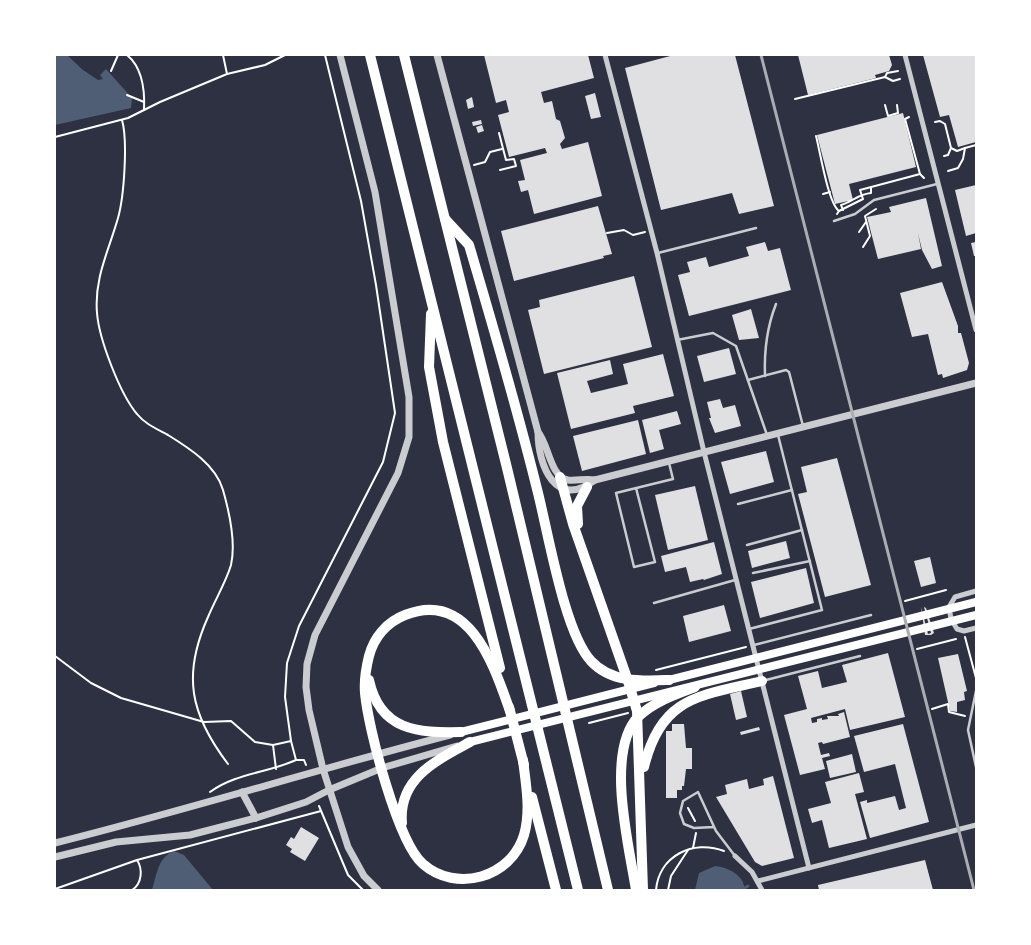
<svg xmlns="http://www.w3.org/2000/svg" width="1031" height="945" viewBox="0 0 1031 945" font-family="'Sofia Sans Condensed',sans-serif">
	<rect width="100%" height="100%" fill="#2d3142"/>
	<g fill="#4f5d75">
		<path d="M55 55H67L83 70 98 80 103 79 100 75 106 69 132 98 131 108 55 125Z"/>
		<path d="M174 851 184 855 213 890H152C157 874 158 857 174 851Z"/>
		<path d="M715 866C725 867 735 871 741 879 744 883 743 886 747 890H695L699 873Z"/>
	</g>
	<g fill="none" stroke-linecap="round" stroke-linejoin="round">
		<path stroke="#4f5d75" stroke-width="3" d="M741 890 748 886"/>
	</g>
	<g fill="#e0e0e3">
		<path d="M484 55H588L594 78 541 92 544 103 552 101 556 119 560 121 565 138 560 144 562 149 588 142 602 196 534 214 528 190 521 192 518 181 525 180 520 160 547 153 545 148 509 157 498 115 509 112 506 100 496 103Z"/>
		<path d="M674 55H735L774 206 739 214 732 193 661 210 625 68Z"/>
		<path d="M798 55H889L892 65 889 71 875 75 876 78 808 95Z"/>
		<path d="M923 55H976V142L958 147 949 115 940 117Z"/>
		<path d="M595 93 601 117 591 119 585 96Z"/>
		<path d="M472 97 474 107 468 109 466 100Z"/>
		<path d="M903 113 916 167 849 184 853 200 835 204 817 135Z"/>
		<path d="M481 120 482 124 473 126 472 122Z"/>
		<path d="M482 125 484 131 478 133 476 127Z"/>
		<path d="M976 185V233L966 236 955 190Z"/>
		<path d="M926 198 942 266 932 269 922 250 918 233 921 249 878 259 867 217 891 212 889 207Z"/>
		<path d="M598 206 612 254 603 256 604 258 514 281 501 231Z"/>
		<path d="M765 242 768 251 780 248 791 290 689 316 678 275 690 272 687 262 706 257 709 267 749 256 746 247Z"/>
		<path d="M976 242V256H974L971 243Z"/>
		<path d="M634 276 652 347 544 374 528 310 540 307 539 300Z"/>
		<path d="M942 282 958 326V333H961L969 363 967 370 943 378 942 374 938 375 928 334 912 337 900 293Z"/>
		<path d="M751 309 759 338 739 340 732 315Z"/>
		<path d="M729 348 736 374 704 382 697 356Z"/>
		<path d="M663 354 674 396 633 406 635 413 571 429 557 373 610 360 613 374 587 381 591 393 628 384 623 364Z"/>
		<path d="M720 399 723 408 735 405 741 426 715 433 709 418H711L707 402Z"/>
		<path d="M677 411 681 424 659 430 664 449 650 453 642 420Z"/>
		<path d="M638 420 646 454 582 471 573 436Z"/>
		<path d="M766 451 774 482 730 494 721 462Z"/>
		<path d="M837 458 871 585 825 597 798 494 807 492 801 467Z"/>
		<path d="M695 486 708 540 668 550 655 495Z"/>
		<path d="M786 541 790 558 752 568 748 551Z"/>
		<path d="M714 542 722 574 704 580 703 579 690 582 686 567 665 572 661 556Z"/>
		<path d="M930 557 936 583 921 587 914 561Z"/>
		<path d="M806 568 814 603 760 618 751 582Z"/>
		<path d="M724 605 731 631 689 642 683 616Z"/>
		<path d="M921 607 928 634 931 633 924 607 926 608 934 633 931 635H925Z"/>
		<path d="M888 653 905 717 850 730 845 709 811 718 812 723 817 722V719L822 718V720L828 719 827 716H839L838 714 844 712 850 737 823 744 822 742 818 743 821 755 829 753 830 756 822 758 825 769 800 775 784 715 807 709 798 676 818 671 822 688 847 682 842 665Z"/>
		<path d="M958 654 967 691 964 692 965 700 957 702V712L950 711 938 658Z"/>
		<path d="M741 691 747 717 736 720 730 694Z"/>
		<path d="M672 724H684L686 748H692V769H686L684 786H682V790H677V798H666V731H672Z"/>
		<path d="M903 724 929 822 870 838 860 802 867 800V803L895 796 899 810 906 808 895 764 864 772 854 736Z"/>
		<path d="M759 727 760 730 741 735 740 732Z"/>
		<path d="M852 754 856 772 830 778 826 761Z"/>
		<path d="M859 773 864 792 855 794 867 839 829 848 822 820 812 823 808 809 831 803 825 782Z"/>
		<path d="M773 776 794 858 762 866 755 862 716 797 727 794 725 785 747 779 749 789 764 785 763 779Z"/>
		<path d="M301 827 319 838 305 861 290 852 292 849 286 845 291 837 294 839Z"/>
		<path d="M925 860 933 890H819L818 885Z"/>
	</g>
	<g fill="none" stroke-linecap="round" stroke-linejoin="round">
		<g stroke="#fff" stroke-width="2">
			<path d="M127 55C143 68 145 90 144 110"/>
			<path d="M223 55 227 74"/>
			<path d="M111 71 118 55"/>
			<path d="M885 77 887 73 898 71"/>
			<path d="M127 95 144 102"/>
			<path d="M795 99 885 77 893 81 900 79"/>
			<path d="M885 105 888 116 898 113 897 105"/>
			<path d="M909 117 905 119 920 174"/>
			<path d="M122 120C128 141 124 197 118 218 109 250 94 278 97 313 99 339 120 394 137 414 145 424 157 429 168 435 189 448 216 465 223 490 229 511 236 543 231 565 226 582 215 600 208 617 182 675 190 714 228 764"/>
			<path d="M935 122 940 121 945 124 951 148 948 155 944 156"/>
			<path d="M499 133 506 160 514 159 516 166 500 170"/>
			<path d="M816 136C820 151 828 203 839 211"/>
			<path d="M55 137 128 118 160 102 227 74 265 65 285 55"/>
			<path d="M951 148 957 151 965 148"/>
			<path d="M474 165 485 162 490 152 502 149"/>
			<path d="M948 171 958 168 963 159 965 148 976 145"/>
			<path d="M823 194 830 192"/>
			<path d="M843 210 841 205C853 201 859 194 871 193V187"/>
			<path d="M837 214 839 211 863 199 860 190 920 174 924 178"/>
			<path d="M859 232 866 222"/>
			<path d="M607 233 624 230 633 235 645 232"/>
			<path d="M863 247 870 236 865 216 876 209"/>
			<path d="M905 601 946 590"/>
			<path d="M965 637 976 678"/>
			<path d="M917 649 956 639"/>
			<path d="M55 656 91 683 121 698 204 722 231 721 255 742 273 745"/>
			<path d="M656 670 746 647"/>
			<path d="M932 709 948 704 949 712 965 716"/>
			<path d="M589 723 628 713"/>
			<path d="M306 765 304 760H296L291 741 285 697 287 663 299 626 383 462 395 413 376 285 361 201 325 55"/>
			<path d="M276 769 273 745 291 741"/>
			<path d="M210 792C236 773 268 773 296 760"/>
			<path d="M319 806 348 875 363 890"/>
			<path d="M688 808 695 821"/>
			<path d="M693 848 696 833"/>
			<path d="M55 889 137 860 321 811"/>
			<path d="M132 890C142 884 143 869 137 860"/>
			<path d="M656 890C659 856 693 839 724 851"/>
			<path d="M668 890 671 876 688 850"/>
		</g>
		<g stroke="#caccd0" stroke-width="2.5">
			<path d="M834 221 855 214 874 200 937 184"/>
			<path d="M658 253 756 228"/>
			<path d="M677 340 713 333 736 346 767 435"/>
			<path d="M765 376C764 351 767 327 776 304"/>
			<path d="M748 380 786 370 789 372 803 426"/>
			<path d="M636 488 655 562 634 567 616 493 673 479 669 463"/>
			<path d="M738 504 792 490"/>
			<path d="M747 545 802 530"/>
			<path d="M753 573 810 561"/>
			<path d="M654 603 735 580"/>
			<path d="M749 629 822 610 778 435"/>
			<path d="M754 645 871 615"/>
			<path d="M766 680 860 656"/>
			<path d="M976 691 968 730 976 767"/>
			<path d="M714 827 694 828 684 824 680 813 683 801 698 792 716 831 735 856"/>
		</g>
		<g stroke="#caccd0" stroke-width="5">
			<path d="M605 55 657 253 704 452 809 868"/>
			<path d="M905 55 976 330"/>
			<path d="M976 591 955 597 949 607 951 619 957 629 964 631 976 628"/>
			<path d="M735 856 752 872 762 890"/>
			<path d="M758 881 976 825"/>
		</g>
		<g stroke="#caccd0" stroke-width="7">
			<path d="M340 55 375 192 409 397V437L398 473 315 635 307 664 306 687 309 710 323 769 348 847 364 876 378 890"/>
			<path d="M437 55 538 432C538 466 556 510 595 480L976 383"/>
			<path d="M538 432C549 445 550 477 568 480 577 481 586 478 595 480"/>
			<path d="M242 792 256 818"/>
			<path d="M55 843C187 810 318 769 450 735"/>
			<path d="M55 857 116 842 190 835 256 818 306 802 329 790 382 768 457 746"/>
		</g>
		<g stroke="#fff" stroke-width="8">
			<path d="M665 681 976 602"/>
			<path d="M461 732 654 683"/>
			<path d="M470 742 976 615"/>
		</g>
		<g stroke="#fff" stroke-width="10">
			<path d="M370 55 578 890"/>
			<path d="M404 55 507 468 608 890"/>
			<path d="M445 219 469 245C493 326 517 408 537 489 548 531 564 632 591 661 611 683 642 681 669 680"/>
			<path d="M431 314 429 367 443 442 500 668"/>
			<path d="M560 477 573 524 628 681 637 711 643 890"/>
			<path d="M578 524 577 506 587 487"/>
			<path d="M369 680C380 731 418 733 461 732"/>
			<path d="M509 707 524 765"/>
			<path d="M510 711C494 666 470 589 405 615 387 622 374 637 369 656 366 668 364 681 365 693 368 728 398 843 423 864 456 893 511 878 524 835 531 811 526 785 523 760"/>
			<path d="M644 767C661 696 700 696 762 681"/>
			<path d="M532 797 556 890"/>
			<path d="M402 823C398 778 437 760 470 742"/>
			<path d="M636 890C629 846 605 752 638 717 653 702 676 694 695 687"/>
		</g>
		<path stroke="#abadb3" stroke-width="3" d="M761 55 974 890"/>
	</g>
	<rect width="1031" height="945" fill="none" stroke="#ffffff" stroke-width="112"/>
</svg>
